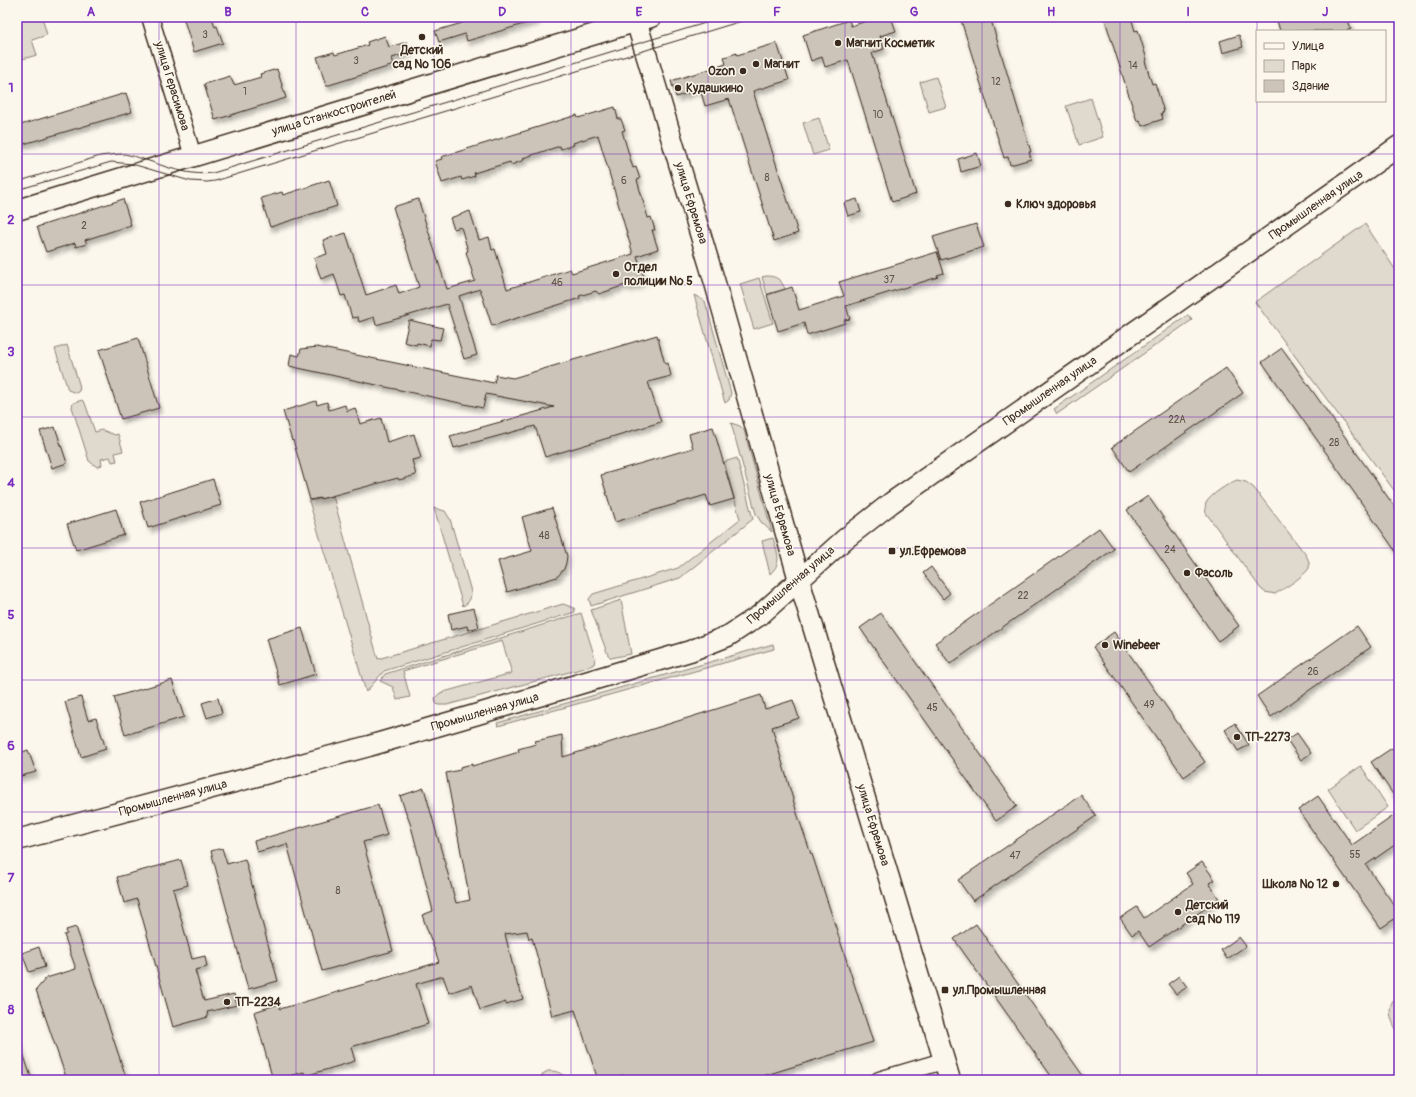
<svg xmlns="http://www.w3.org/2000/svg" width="1416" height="1097" viewBox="0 0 1416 1097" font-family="Pangolin,sans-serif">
	<defs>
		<filter id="shadow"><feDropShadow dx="2.5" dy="4.5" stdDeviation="2" flood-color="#0004"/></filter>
	</defs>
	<rect width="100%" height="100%" fill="#fbf7ec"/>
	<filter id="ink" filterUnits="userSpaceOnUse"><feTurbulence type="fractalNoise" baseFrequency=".025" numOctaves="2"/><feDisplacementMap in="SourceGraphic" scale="8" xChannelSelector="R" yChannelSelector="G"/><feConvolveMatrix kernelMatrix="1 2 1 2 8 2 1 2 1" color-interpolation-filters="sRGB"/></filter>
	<g filter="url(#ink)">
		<g fill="#dfd9ce" stroke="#8d8276">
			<path d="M17 17H42L47 35 32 40 37 55 19 60 17 65Z"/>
			<path d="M936 77 946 107 929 112 920 82Z"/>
			<path d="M1091 98 1103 137 1079 145 1066 106Z"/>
			<path d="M819 118 829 150 813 155 803 123Z"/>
			<path d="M1365 224 1399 275V497L1255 302Z"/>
			<path d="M766 276C776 276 781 279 785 289L767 294 762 277Z"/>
			<path d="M759 278 773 323 754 329 740 284Z"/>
			<path d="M694 295 705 301 731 393 729 400 725 403Z"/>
			<path d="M1188 315 1192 320 1057 414 1054 409Z"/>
			<path d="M67 345 80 387 79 391 76 393 68 390 55 349Z"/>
			<path d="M82 400 85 403 95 432 102 430 115 435 118 434 123 451 115 453 117 461 112 462 110 457 101 459 102 465 97 467 89 461 72 407 73 403Z"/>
			<path d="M731 423 740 426 744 430 772 532 761 522 756 514Z"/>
			<path d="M737 458 753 519 680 578 591 606 589 599 593 594 678 568 740 519 724 462Z"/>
			<path d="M1237 480 1246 482 1254 488 1306 555C1308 559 1310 563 1309 568 1306 575 1282 590 1275 594L1265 592 1261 589 1206 513C1205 509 1205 506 1206 503 1210 495 1229 483 1237 480Z"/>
			<path d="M333 496 378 659 563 604 574 608 575 612 384 671 366 692 309 501Z"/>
			<path d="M434 508 445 511 450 519 470 588C472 595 471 602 463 606Z"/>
			<path d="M773 538C777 553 783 562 770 574L762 541Z"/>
			<path d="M621 600 631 654 611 658 608 655 591 610Z"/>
			<path d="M581 613 595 658 594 664 588 667 447 705H438L436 703 435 698 440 693 512 673 502 641 403 671 410 697 397 700 393 687 380 681 385 674Z"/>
			<path d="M773 644 774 649 498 726 497 723Z"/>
			<path d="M1361 766 1388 807 1355 830 1328 789Z"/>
			<path d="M1399 994V1034C1391 1022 1384 1005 1399 994Z"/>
			<path d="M548 1071C556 1071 564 1072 567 1080H539L544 1073Z"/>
		</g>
		<g fill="#ccc4b9" stroke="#3b2a1e" filter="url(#shadow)">
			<path d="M183 17H212L215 27 217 26 223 43 194 52Z"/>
			<path d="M460 17H537V20L467 41 465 34 439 42 435 31 462 23Z"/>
			<path d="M879 17H891L896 31 880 36 884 49 872 53 916 194 892 202 848 60 825 67 822 57 811 61 803 35 849 20 851 26Z"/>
			<path d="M960 17H990L1031 152H1029L1031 159 1010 165 1008 157 1004 158Z"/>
			<path d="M1104 17H1131L1135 31 1138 30 1147 60 1145 61 1152 84 1155 83 1164 112 1161 113 1163 119 1142 126 1140 120 1137 121Z"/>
			<path d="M1276 17H1347L1351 29 1345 31H1280Z"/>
			<path d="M1239 35 1243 47 1223 53 1220 41Z"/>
			<path d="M385 36 389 47 407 42 410 52 392 58 394 65 326 86 317 57 334 52 335 55 368 45 367 42Z"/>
			<path d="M777 43 789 80 753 91 798 233 774 241 729 99 705 106 700 89 676 97 671 81 726 64 724 57 737 53V55Z"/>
			<path d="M277 69 286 98 215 120 204 84 230 76 234 85 261 77 260 74Z"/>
			<path d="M126 93 132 112 17 146V126Z"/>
			<path d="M615 107 618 119H621L625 130 622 131 633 168 636 167 640 179 637 180 648 218 651 217 655 230H652L658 249 637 256 645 280 639 282 638 284 629 287 625 285 599 294 596 291 579 296 580 298 492 326 480 289 459 296 477 355 464 359 447 304 376 325 374 317 359 322 358 317 352 318 345 295 341 296 334 274 321 279 314 258 327 254 323 240 346 233 366 295 396 285 399 294 419 287 393 207 418 199 447 289 475 281 466 252 468 251 461 227 454 229 450 218 470 211 479 240 489 237 492 250 495 249 507 289 570 269 572 273 633 254 598 135 573 143 574 145 561 149 560 146 523 158 524 160 511 165 510 162 474 173 475 176 462 180 461 177 442 183 435 161 442 159 441 157 577 115 578 118Z"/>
			<path d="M977 153 981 166 961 172 958 159Z"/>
			<path d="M329 180 337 206 270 227 261 198 282 192 283 195Z"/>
			<path d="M123 199 131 225 85 240 87 244 76 247 75 243 46 252 37 227Z"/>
			<path d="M857 199 861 212 848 216 844 203Z"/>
			<path d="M976 224 984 247 941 260 933 237Z"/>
			<path d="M937 252 944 273 937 275 938 277 846 306 850 319 844 320 845 323 807 335 804 323 778 331 767 295 792 287 799 310 844 296 839 282Z"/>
			<path d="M409 320 443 328 440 340 431 339 430 346 417 343 416 345 404 342Z"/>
			<path d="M657 335 665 364 668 363 671 376 648 382 661 422 545 457 535 426 454 448 450 436 554 407 486 394 483 408 289 366 291 354 299 356 301 349 317 347 494 383 496 375 513 378Z"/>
			<path d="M138 338 159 408 121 419 99 350Z"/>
			<path d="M1282 348 1399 513V556L1262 362Z"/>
			<path d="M1226 368 1243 393 1129 472 1112 447Z"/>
			<path d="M316 401 317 405 327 402 329 410 345 405 347 411 355 408 360 424 381 418 387 442 414 434 421 458 412 460 416 475 399 480 398 478 320 499V498L310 500 293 440 292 441 283 411Z"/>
			<path d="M55 427 67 463 52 468 40 431Z"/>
			<path d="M713 427 734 499 710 506 706 495 615 522 601 475 693 448 689 434Z"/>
			<path d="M213 479 221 505 148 528 140 502Z"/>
			<path d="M1148 496 1239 626 1218 641 1127 510Z"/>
			<path d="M552 508 567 556 566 563 564 569 557 577 507 592 498 561 532 551 522 517Z"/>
			<path d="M116 509 124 535 76 550 67 524Z"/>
			<path d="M1099 528 1114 549 950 664 935 643Z"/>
			<path d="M931 567 950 593 943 599 923 573Z"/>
			<path d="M474 608 479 627 468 630 467 626 451 630 448 614Z"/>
			<path d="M881 613 1017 806 996 821 860 628Z"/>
			<path d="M1357 626 1371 647 1271 717 1257 696Z"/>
			<path d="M302 628 316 674 280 685 266 639Z"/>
			<path d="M1114 632 1205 762 1184 777 1093 647Z"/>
			<path d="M172 680 184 717 125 735 114 697Z"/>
			<path d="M761 695 765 709 793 700 799 718 772 727 797 813 811 854H812L873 1042 750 1080H624L623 1075 607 1080H598L575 1010 552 1016 544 985 541 970 532 938 529 939 527 931 505 934 518 987 519 986 523 999 506 1004V1002L480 1010 472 985 449 993 443 976 416 984 428 1024 351 1047 355 1061 305 1076 304 1072 273 1080 254 1012 279 1004 280 1009 439 962 422 915 433 911 411 826 400 796 424 788 456 903 470 900 446 773 460 770V767L472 764V766L519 752 518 749 536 744 535 741 562 735 563 757Z"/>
			<path d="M81 697 88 720 96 718 106 749 81 757 65 702Z"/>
			<path d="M218 698 222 713 207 718 202 703Z"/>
			<path d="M1235 723 1249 745 1238 751 1225 730Z"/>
			<path d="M1297 733 1311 753 1301 760 1287 740Z"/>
			<path d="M1392 748 1399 758V803L1371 762Z"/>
			<path d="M28 750 36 772 17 777V754Z"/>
			<path d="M1081 795 1096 816 973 901 958 880Z"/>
			<path d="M1318 796 1352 845 1399 812V842L1366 865 1399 912V916L1381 928 1298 810Z"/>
			<path d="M378 805 387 835 363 842 393 951 322 971 287 844 257 852 254 841Z"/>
			<path d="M222 848 227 864 245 859 278 981 248 989 211 851Z"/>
			<path d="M181 860 188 885 173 889 192 959 205 956 207 967 195 970 204 1001 234 994 237 1005 207 1012 208 1017 173 1027 137 899 124 903 117 877Z"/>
			<path d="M1202 862 1215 880 1209 883 1219 899 1149 947 1138 931 1132 935 1120 918 1137 907 1144 918 1193 884 1186 873Z"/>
			<path d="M976 924 1011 974 1086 1080H1054L954 939Z"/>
			<path d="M76 927 127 1080H67L36 990 46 978 76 969 64 935 67 934 66 930Z"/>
			<path d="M1239 937 1246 946 1227 959 1221 950Z"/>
			<path d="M39 947 45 967 29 972 22 953Z"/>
			<path d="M1179 976 1187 987 1176 994 1168 984Z"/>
			<path d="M17 1041H19L32 1080H17Z"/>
		</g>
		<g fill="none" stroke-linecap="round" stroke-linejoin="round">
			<g stroke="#3b2a1e" stroke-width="19">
				<g id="minor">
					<path d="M150 17 193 156"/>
					<path d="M879 1080 943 1061"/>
				</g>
			</g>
			<g stroke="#3b2a1e" stroke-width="23">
				<g id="tertiary">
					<path d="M635 17 715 283 799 580 950 1080"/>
					<path d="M17 210 651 17"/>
					<path d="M17 840 369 746 512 704 690 651 728 636 760 615 845 539 891 503 1399 146"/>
				</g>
			</g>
			<use href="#minor" stroke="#fbf7ec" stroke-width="16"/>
			<use href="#tertiary" stroke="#fbf7ec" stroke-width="20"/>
			<g stroke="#3b2a1e" stroke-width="1">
				<path d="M17 182 100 156C108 155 117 154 125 154 134 156 143 159 152 162 171 169 193 176 213 173L725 17"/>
				<path d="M17 190 111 162 132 164 190 181 207 182 215 181 755 17"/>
			</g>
		</g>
	</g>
	<path fill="none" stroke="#7b2cbf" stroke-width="1" stroke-opacity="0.55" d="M159 17V1080M296 17V1080M434 17V1080M571 17V1080M708 17V1080M845 17V1080M982 17V1080M1120 17V1080M1257 17V1080M17 154H1399M17 285H1399M17 417H1399M17 548H1399M17 680H1399M17 812H1399M17 943H1399"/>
	<g fill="#3b2a1e" stroke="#fbf7ec" stroke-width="1.5">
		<circle cx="422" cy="37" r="4"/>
		<circle cx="838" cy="43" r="4"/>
		<circle cx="756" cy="64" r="4"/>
		<circle cx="743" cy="71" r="4"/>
		<circle cx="678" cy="88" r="4"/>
		<circle cx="1008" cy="204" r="4"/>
		<circle cx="616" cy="274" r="4"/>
		<rect x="888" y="547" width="8" height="8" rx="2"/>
		<circle cx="1187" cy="573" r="4"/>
		<circle cx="1105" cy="645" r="4"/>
		<circle cx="1237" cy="737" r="4"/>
		<circle cx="1336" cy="884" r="4"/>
		<circle cx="1178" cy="912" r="4"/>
		<rect x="941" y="986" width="8" height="8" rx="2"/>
		<circle cx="227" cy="1002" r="4"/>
	</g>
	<g text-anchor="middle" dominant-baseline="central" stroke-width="3" stroke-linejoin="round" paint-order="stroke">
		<g font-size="10" fill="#5f5045">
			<text x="205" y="35">3</text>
			<text x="356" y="61">3</text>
			<text x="1133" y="66">14</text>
			<text x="996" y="82">12</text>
			<text x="245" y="92">1</text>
			<text x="878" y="115">10</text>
			<text x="767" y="178">8</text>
			<text x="624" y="181">6</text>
			<text x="84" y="226">2</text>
			<text x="889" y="280">37</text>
			<text x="557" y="283">46</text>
			<text x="1177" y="420">22А</text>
			<text x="1334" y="443">28</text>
			<text x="544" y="536">48</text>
			<text x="1170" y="550">24</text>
			<text x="1023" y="596">22</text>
			<text x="1313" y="672">26</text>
			<text x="1149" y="705">49</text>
			<text x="932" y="708">45</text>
			<text x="1355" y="855">55</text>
			<text x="1015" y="856">47</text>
			<text x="338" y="891">8</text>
		</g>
		<g font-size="12" font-weight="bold" fill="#3b2a1e" stroke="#fbf7ec" text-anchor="start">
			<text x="846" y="43">Магнит Косметик</text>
			<text x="422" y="50" text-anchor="middle">Детский<tspan x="422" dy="14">сад № 106</tspan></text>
			<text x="764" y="64">Магнит</text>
			<text x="735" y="71" text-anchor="end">Ozon</text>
			<text x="686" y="88">Кудашкино</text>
			<text x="1016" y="204">Ключ здоровья</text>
			<text x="624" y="267">Отдел<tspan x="624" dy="14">полиции № 5</tspan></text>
			<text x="900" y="551">ул.Ефремова</text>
			<text x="1195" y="573">Фасоль</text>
			<text x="1113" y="645">Winebeer</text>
			<text x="1245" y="737">ТП-2273</text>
			<text x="1328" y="884" text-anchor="end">Школа № 12</text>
			<text x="1186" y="905">Детский<tspan x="1186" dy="14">сад № 119</tspan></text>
			<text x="953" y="990">ул.Промышленная</text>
			<text x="235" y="1002">ТП-2234</text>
		</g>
		<g font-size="12" fill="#3b2a1e" stroke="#fbf7ec">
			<text transform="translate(172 86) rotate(73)">улица Герасимова</text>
			<text transform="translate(334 113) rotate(-17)">улица Станкостроителей</text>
			<text transform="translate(691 203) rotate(73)">улица Ефремова</text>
			<text transform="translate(1316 205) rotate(-35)">Промышленная улица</text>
			<text transform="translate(1050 391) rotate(-35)">Промышленная улица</text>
			<text transform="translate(780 515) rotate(74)">улица Ефремова</text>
			<text transform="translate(791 585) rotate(-41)">Промышленная улица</text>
			<text transform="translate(485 712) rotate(-16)">Промышленная улица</text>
			<text transform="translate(173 798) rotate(-15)">Промышленная улица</text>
			<text transform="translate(873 825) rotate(73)">улица Ефремова</text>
		</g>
	</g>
	<rect width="1416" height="1097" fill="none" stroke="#fbf7ec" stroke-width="44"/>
	<rect x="1256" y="30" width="130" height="72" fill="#fbf7ec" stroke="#aea59a"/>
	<rect x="1264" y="43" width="20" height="6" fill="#fbf7ec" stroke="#aea59a"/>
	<text x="1292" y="50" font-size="12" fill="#3b2a1e">Улица</text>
	<rect x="1264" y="60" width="20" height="12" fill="#dfd9ce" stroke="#aea59a"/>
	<text x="1292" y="70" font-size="12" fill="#3b2a1e">Парк</text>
	<rect x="1264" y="80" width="20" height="12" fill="#ccc4b9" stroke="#aea59a"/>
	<text x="1292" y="90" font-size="12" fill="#3b2a1e">Здание</text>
	<rect x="22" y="22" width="1372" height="1053" fill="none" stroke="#7b2cbf" stroke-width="1.5"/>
	<g font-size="13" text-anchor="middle" font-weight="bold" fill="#7b2cbf">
		<text x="91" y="16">A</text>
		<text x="228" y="16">B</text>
		<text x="365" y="16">C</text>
		<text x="502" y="16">D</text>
		<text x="639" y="16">E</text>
		<text x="777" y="16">F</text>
		<text x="914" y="16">G</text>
		<text x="1051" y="16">H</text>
		<text x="1188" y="16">I</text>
		<text x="1325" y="16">J</text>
		<text x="11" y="92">1</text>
		<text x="11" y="224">2</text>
		<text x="11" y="356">3</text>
		<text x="11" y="487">4</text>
		<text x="11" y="619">5</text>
		<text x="11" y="750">6</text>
		<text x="11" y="882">7</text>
		<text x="11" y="1014">8</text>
	</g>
</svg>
